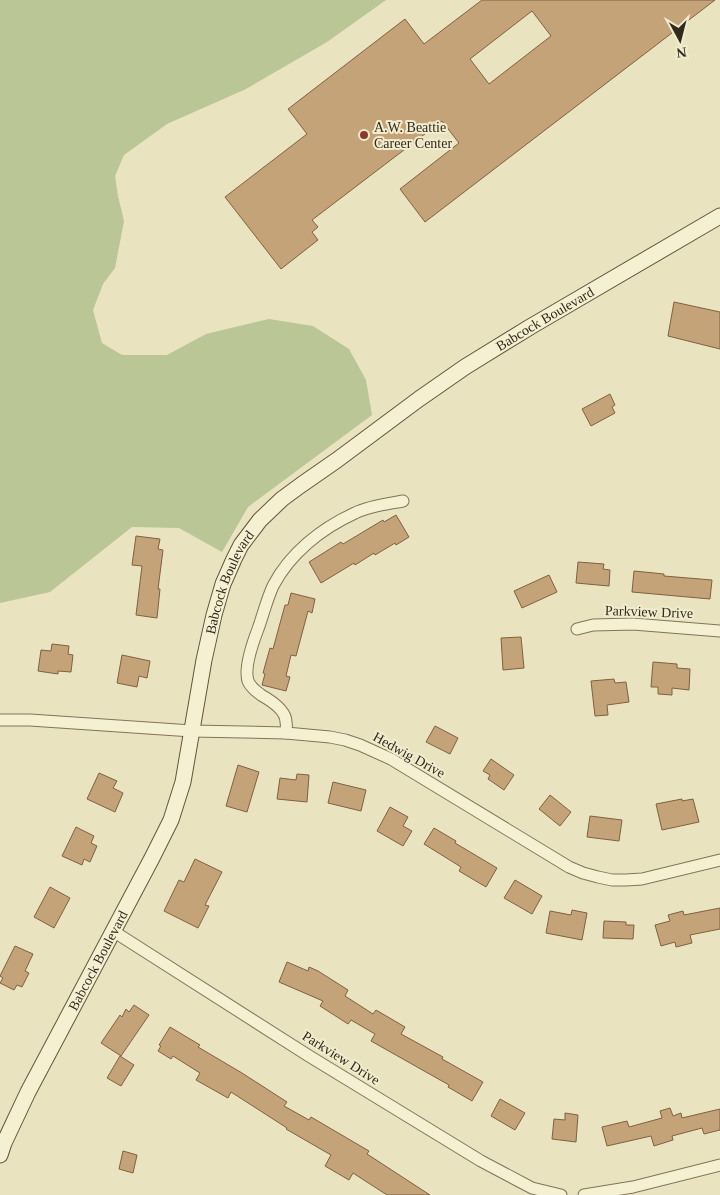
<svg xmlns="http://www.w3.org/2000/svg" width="720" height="1195" viewBox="0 0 720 1195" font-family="Georgia,serif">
	<rect width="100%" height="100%" fill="#eae3bf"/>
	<path fill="#bac695" d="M0 0H386L327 42 246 89 167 124 124 155 115 176 118 196 124 221 115 268 103 284 93 310 102 343 122 355H167L206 334 269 319 313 326 349 349 366 380 372 415 248 507 222 552 179 528 132 527 50 592 0 603Z"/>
	<g fill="#c5a378" stroke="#7e6141" fill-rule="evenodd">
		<path d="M482 0H715L425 222 400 189 459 143 442 121 312 220 318 227 312 232 318 240 281 269 225 197 307 134 288 109 405 19 424 44ZM532 11 551 36 489 84 470 59Z"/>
		<path d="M674 302 720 312V349L668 336Z"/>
		<path d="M610 394 615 405 612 407 615 413 591 426 582 409Z"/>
		<path d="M396 515 409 537 396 545 395 543 375 555 374 553 355 565 354 563 321 583 309 562 341 542 343 544 383 520 384 522Z"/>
		<path d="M136 536 160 539 158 549 163 550 158 589H160L157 618 136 615 142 566 132 565Z"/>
		<path d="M578 562 604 564 603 569 610 570 609 586 576 583Z"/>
		<path d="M634 571 664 574V576L712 580 710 599 632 592Z"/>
		<path d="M549 575 557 592 522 608 514 591Z"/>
		<path d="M291 593 315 599 312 613 308 611 296 656 291 655 286 676 290 677 286 691 262 685 265 674 263 673 270 648 273 649 285 605H288Z"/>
		<path d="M521 637 524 668 503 670 501 638Z"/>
		<path d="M52 644 69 646 68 654 73 655 71 672 58 671V674L38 671 41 650 51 651Z"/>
		<path d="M122 655 150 661 147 678 139 676 137 687 117 683Z"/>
		<path d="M653 662 677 664V668L690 669 689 690 672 688V695L658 694V687H651Z"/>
		<path d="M614 679 615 683 626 682 629 702 607 705 608 715 595 716 591 681Z"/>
		<path d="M435 726 458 738 450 754 426 742Z"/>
		<path d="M491 759 514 775 504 790 488 779 490 775 483 771Z"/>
		<path d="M238 765 259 772 247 812 226 806Z"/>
		<path d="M99 773 117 781 113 788 123 793 115 812 87 799Z"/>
		<path d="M297 774 309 775 307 802 277 799 280 778 296 780Z"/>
		<path d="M333 782 366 790 361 811 328 803Z"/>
		<path d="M550 795 571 812 560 826 539 809Z"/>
		<path d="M682 799V801L693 799 699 822 662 830 656 804Z"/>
		<path d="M390 807 408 817 403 826 412 831 403 846 377 831Z"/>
		<path d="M590 816 622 820 619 841 587 837Z"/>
		<path d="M76 827 94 836 91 843 97 846 90 862 84 859 82 865 62 856Z"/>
		<path d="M434 828 456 841 455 843 497 868 486 887 459 871 461 867 424 844Z"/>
		<path d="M195 859 222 872 205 905 209 906 198 928 164 911 179 880 184 882Z"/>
		<path d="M515 880 542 896 532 914 504 898Z"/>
		<path d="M50 887 70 898 54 928 34 917Z"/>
		<path d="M720 908V929L690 935 692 943 676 947 675 942 661 946 655 925 670 921 668 915 683 911 684 915Z"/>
		<path d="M572 910 587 913 582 940 546 933 550 911 571 915Z"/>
		<path d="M604 921 626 922V925H634L633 939 603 938Z"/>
		<path d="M15 946 33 954 25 971 29 973 22 987 17 985 14 990 0 983 3 978 0 976Z"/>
		<path d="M287 962 308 971 309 967 318 971 348 990 345 996 373 1014 376 1010 405 1027 401 1034 443 1057 442 1059 483 1082 472 1101 448 1087 449 1085 371 1041 375 1034 351 1020 348 1024 320 1006 323 1001 279 982Z"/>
		<path d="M134 1005 149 1015 121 1056 101 1043 120 1015 122 1017 126 1009 129 1012Z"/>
		<path d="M170 1027 200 1045 198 1047 242 1073 287 1102 284 1106 309 1120 311 1117 369 1151 367 1154 430 1195H387L353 1173 349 1180 325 1166 331 1155 286 1129 287 1128 231 1092 228 1098 196 1080 200 1073 173 1056 171 1059 158 1051 161 1046 159 1045Z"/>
		<path d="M120 1056 134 1065 121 1086 107 1078Z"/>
		<path d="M500 1099 525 1113 515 1130 491 1116Z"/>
		<path d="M670 1108 673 1116 681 1113 682 1118 720 1109V1130L704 1134 702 1128 672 1136 673 1140 654 1146 651 1136 607 1146 602 1127 627 1121 629 1127 662 1118 660 1111Z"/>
		<path d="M565 1113 578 1115 576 1142 552 1139 554 1119 565 1120Z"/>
		<path d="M123 1151 137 1155 133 1173 119 1169Z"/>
	</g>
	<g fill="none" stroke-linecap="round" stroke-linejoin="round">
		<g stroke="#817459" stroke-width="13">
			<g id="minor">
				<path d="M577 629 593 625 633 624 720 631"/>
				<path d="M0 720H30L192 731 286 733 330 737 345 740 360 745 391 759 569 867 583 873 598 877 612 880H626L642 879 720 860"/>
				<path d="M286 733C286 730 287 726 286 722 286 710 270 700 261 695 256 691 251 688 248 681 244 668 253 642 258 629 263 615 267 599 273 586 290 553 322 528 355 513 369 506 387 504 403 501"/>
				<path d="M113 931 309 1056 481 1161 532 1188 561 1195"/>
				<path d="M584 1195 633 1187 720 1165"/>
			</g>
		</g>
		<g stroke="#62553c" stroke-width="17">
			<g id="secondary">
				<path id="s1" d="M0 1155 4 1143 28 1092 152 858 171 820 183 782 204 660 214 615 223 584 234 559 241 545 260 520 282 499 301 485 337 460 419 399 465 367 530 327 720 216"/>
			</g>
		</g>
		<use href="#minor" stroke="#f5f0d2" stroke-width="11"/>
		<use href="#secondary" stroke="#f5f0d2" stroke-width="15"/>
	</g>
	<circle fill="#8b3a2e" stroke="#f2ecce" stroke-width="2" cx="364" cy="135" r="5"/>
	<g text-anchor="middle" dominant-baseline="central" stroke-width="4" stroke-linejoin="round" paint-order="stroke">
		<g font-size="14" fill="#322a1c" stroke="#f2ecce" text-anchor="start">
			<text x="374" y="127">A.W. Beattie<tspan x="374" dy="16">Career Center</tspan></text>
		</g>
		<g font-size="14" fill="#322a1c" stroke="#f2ecce">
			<text stroke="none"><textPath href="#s1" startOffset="1042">Babcock Boulevard</textPath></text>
			<text stroke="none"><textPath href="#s1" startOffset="622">Babcock Boulevard</textPath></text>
			<text transform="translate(649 612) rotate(2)">Parkview Drive</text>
			<text transform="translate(409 755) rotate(29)">Hedwig Drive</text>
			<text stroke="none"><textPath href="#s1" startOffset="218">Babcock Boulevard</textPath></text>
			<text transform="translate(341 1058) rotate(32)">Parkview Drive</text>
		</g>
	</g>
	<g transform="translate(680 40) rotate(173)" stroke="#f2ecce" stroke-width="4" paint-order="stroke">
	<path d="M0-4L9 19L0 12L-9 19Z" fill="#322a1c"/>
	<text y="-8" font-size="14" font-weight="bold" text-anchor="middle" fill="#322a1c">N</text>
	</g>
</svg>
